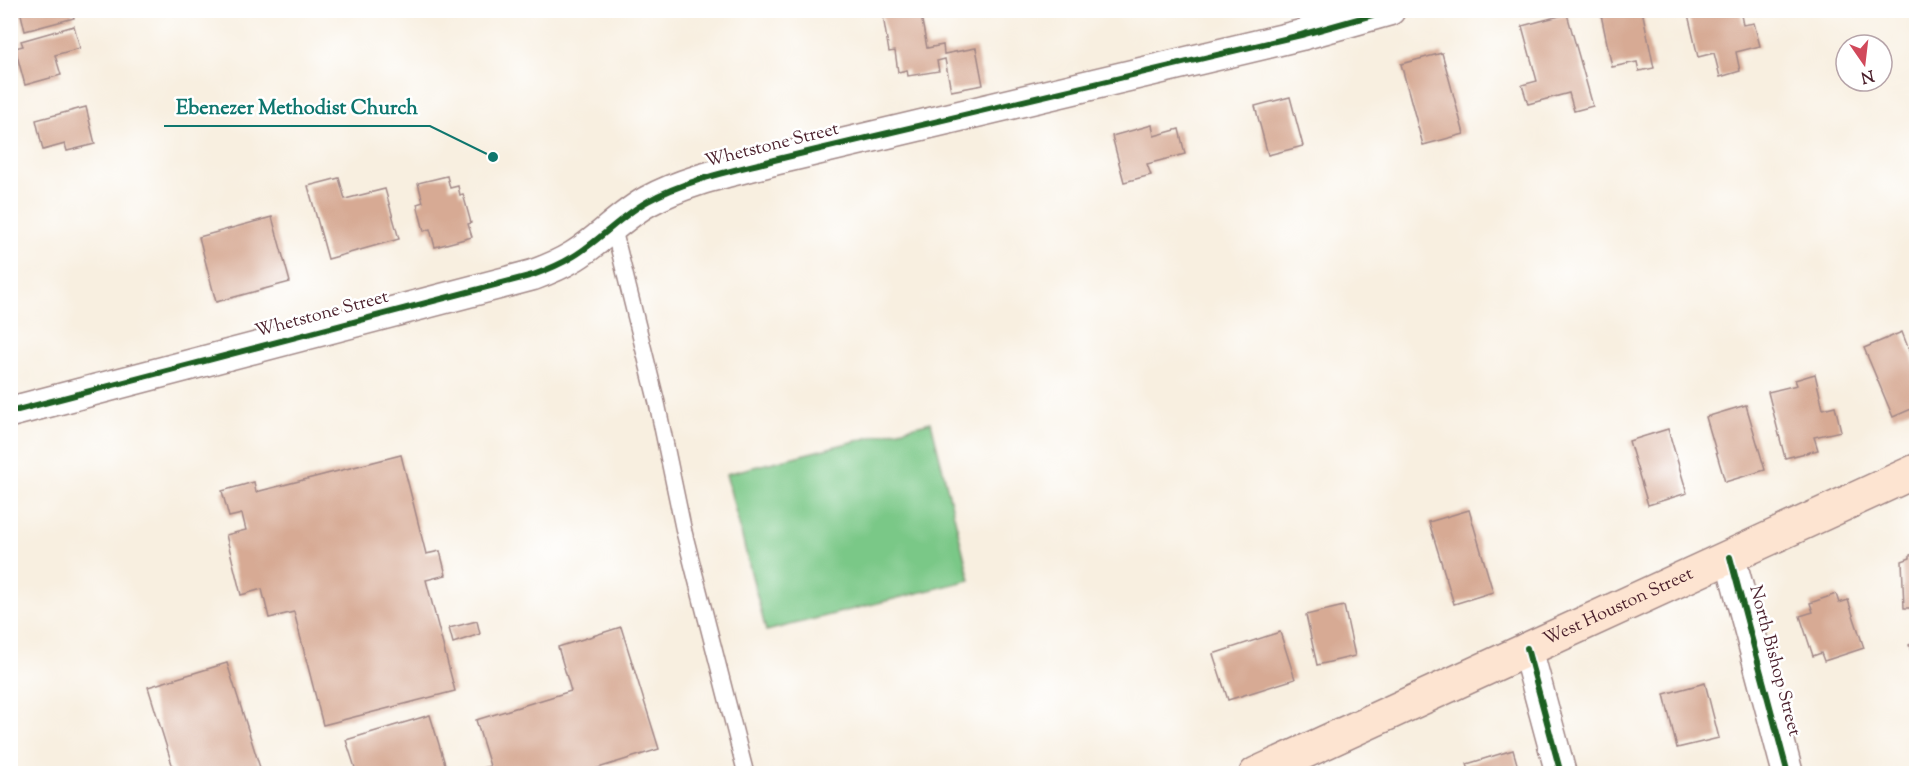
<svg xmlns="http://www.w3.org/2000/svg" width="1927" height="784" viewBox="0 0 1927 784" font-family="'Sorts Mill Goudy',serif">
	<rect width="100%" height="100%" fill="#fff"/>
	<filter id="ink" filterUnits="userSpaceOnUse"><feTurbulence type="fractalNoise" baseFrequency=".0167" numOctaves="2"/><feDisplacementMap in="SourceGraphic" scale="12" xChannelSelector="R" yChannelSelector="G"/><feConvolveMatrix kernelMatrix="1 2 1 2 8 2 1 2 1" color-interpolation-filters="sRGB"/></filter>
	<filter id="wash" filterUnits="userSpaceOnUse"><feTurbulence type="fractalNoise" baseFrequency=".008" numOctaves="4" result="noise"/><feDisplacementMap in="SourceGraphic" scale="24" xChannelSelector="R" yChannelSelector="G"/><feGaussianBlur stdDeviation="1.35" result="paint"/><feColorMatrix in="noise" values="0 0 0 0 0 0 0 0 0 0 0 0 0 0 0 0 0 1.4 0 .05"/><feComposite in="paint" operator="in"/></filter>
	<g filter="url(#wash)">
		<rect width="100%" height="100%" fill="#f8efe0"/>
		<path fill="#7ac887" stroke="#627459" stroke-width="1.5" d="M931 422 970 580 766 631 726 474Z"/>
		<g id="blocks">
			<g fill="#d7aa94">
				<path d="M20 10H72L74 18 25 31Z"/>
				<path d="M882 10H920L927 48 943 45 944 54 976 48 983 85 951 91 945 59 937 61 939 71 908 76 907 70 898 72 895 51 889 52Z"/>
				<path d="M1600 10H1642L1654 68 1639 71 1637 62 1612 67Z"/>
				<path d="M1687 10H1740L1743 25 1754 23 1760 46 1736 52 1740 71 1720 77 1714 53 1698 57Z"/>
				<path d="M1567 14 1593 106 1574 111 1569 93 1528 104 1522 85 1537 81 1522 26Z"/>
				<path d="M74 26 80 48 55 55 61 75 25 85 15 48 23 46 21 41Z"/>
				<path d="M1442 53 1464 134 1423 145 1401 64Z"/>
				<path d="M1290 97 1303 146 1268 155 1255 106Z"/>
				<path d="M86 107 95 144 67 151 65 144 43 150 36 120Z"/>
				<path d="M1152 125 1154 136 1179 129 1185 154 1147 164 1151 175 1124 182 1112 136Z"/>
				<path d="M447 176 450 188 458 186 460 195 463 194 471 223 468 224 472 237 435 247 430 229 424 231 417 204 423 202 418 183Z"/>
				<path d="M339 178 345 199 385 189 399 239 328 259 308 186Z"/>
				<path d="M272 217 290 282 216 302 199 237Z"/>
				<path d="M1902 332 1916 368V407L1893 417 1864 348Z"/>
				<path d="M1815 374 1823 409 1835 406 1841 431 1814 437 1818 450 1785 458 1768 392 1797 385 1795 380Z"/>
				<path d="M1746 405 1765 470 1725 482 1706 417Z"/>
				<path d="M1668 429 1687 493 1648 505 1629 441Z"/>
				<path d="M401 455 426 554 440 551 446 575 426 580 455 691 323 725 294 612 269 618 262 589 241 595 226 535 246 530 242 514 229 517 222 491 254 482 256 492Z"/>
				<path d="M1469 510 1493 592 1454 604 1429 522Z"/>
				<path d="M1916 553V608H1904L1902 561 1910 558V555Z"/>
				<path d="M1836 594 1839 603 1848 600 1864 648 1824 661 1821 653 1813 656 1800 616 1813 612 1810 603Z"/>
				<path d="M1344 606 1355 656 1317 665 1306 615Z"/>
				<path d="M477 621 480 634 453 643 449 628Z"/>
				<path d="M621 627 659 749 579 774H483L481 768 490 766 476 720 571 691 558 647Z"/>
				<path d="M1280 632 1295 679 1228 700 1213 654Z"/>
				<path d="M1916 642V666L1909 645Z"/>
				<path d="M227 663 262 774H175L148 687Z"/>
				<path d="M1705 683 1719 738 1677 748 1664 694Z"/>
				<path d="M430 715 448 774H357L346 740Z"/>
				<path d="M1513 750 1520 774H1470L1467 764Z"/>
			</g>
		</g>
	</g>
	<g filter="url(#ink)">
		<use href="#blocks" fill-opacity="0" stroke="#a18786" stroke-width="1.5"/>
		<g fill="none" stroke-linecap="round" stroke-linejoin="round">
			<g stroke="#a18786" stroke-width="18">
				<path id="service" d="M613 226 657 403 684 532 746 774"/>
			</g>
			<g stroke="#a18786" stroke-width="33">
				<g id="minor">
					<path d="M10 412 533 275C547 270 561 264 574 256 600 240 621 216 648 201 686 180 732 171 774 160L1301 35 1390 10"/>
					<path d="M1730 557 1788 774"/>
					<path d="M1527 648 1561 774"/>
				</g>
			</g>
			<g stroke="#a18786" stroke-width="36">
				<g id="secondary">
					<path id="s1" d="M1256 774 1916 471"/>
				</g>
			</g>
			<use href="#service" stroke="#fff" stroke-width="15"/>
			<use href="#minor" stroke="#fff" stroke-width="30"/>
			<use href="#secondary" stroke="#fde4d1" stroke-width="33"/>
			<g stroke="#fff" stroke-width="10">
				<g id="cycleway">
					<path d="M10 412 533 275C547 270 561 264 574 256 600 240 621 216 648 201 686 180 732 171 774 160L1301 35 1390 10"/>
					<path d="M1730 557 1788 774"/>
					<path d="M1527 648 1561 774"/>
				</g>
			</g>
			<use href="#cycleway" stroke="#1b5e20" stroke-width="6"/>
		</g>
	</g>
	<g text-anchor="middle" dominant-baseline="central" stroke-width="5" stroke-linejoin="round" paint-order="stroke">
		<g font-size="18" fill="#4a1f2b" stroke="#fff">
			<text transform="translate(772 146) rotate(-14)">Whetstone Street</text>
			<text transform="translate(322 315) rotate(-15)">Whetstone Street</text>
			<text stroke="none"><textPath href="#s1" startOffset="399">West Houston Street</textPath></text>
			<text transform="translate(1774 661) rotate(75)">North Bishop Street</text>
		</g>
	</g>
	<path fill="none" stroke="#0f766e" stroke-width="2" d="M493 157L430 126H164"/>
	<circle fill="#0f766e" stroke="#fff" stroke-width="2" cx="493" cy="157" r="6"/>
	<g font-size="20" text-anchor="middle" font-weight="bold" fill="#0f766e" stroke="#fff" stroke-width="5" stroke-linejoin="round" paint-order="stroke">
		<text x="297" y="114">Ebenezer Methodist Church</text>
	</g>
	<rect width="1927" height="784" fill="none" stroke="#fff" stroke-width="36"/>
	<g transform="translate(1864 63) rotate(166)"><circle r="28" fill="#ffffff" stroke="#b7a5aa" stroke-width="1.5"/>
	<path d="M0-4.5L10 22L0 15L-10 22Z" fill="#d1495b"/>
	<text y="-9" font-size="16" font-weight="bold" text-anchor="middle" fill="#4a1f2b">N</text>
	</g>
</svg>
